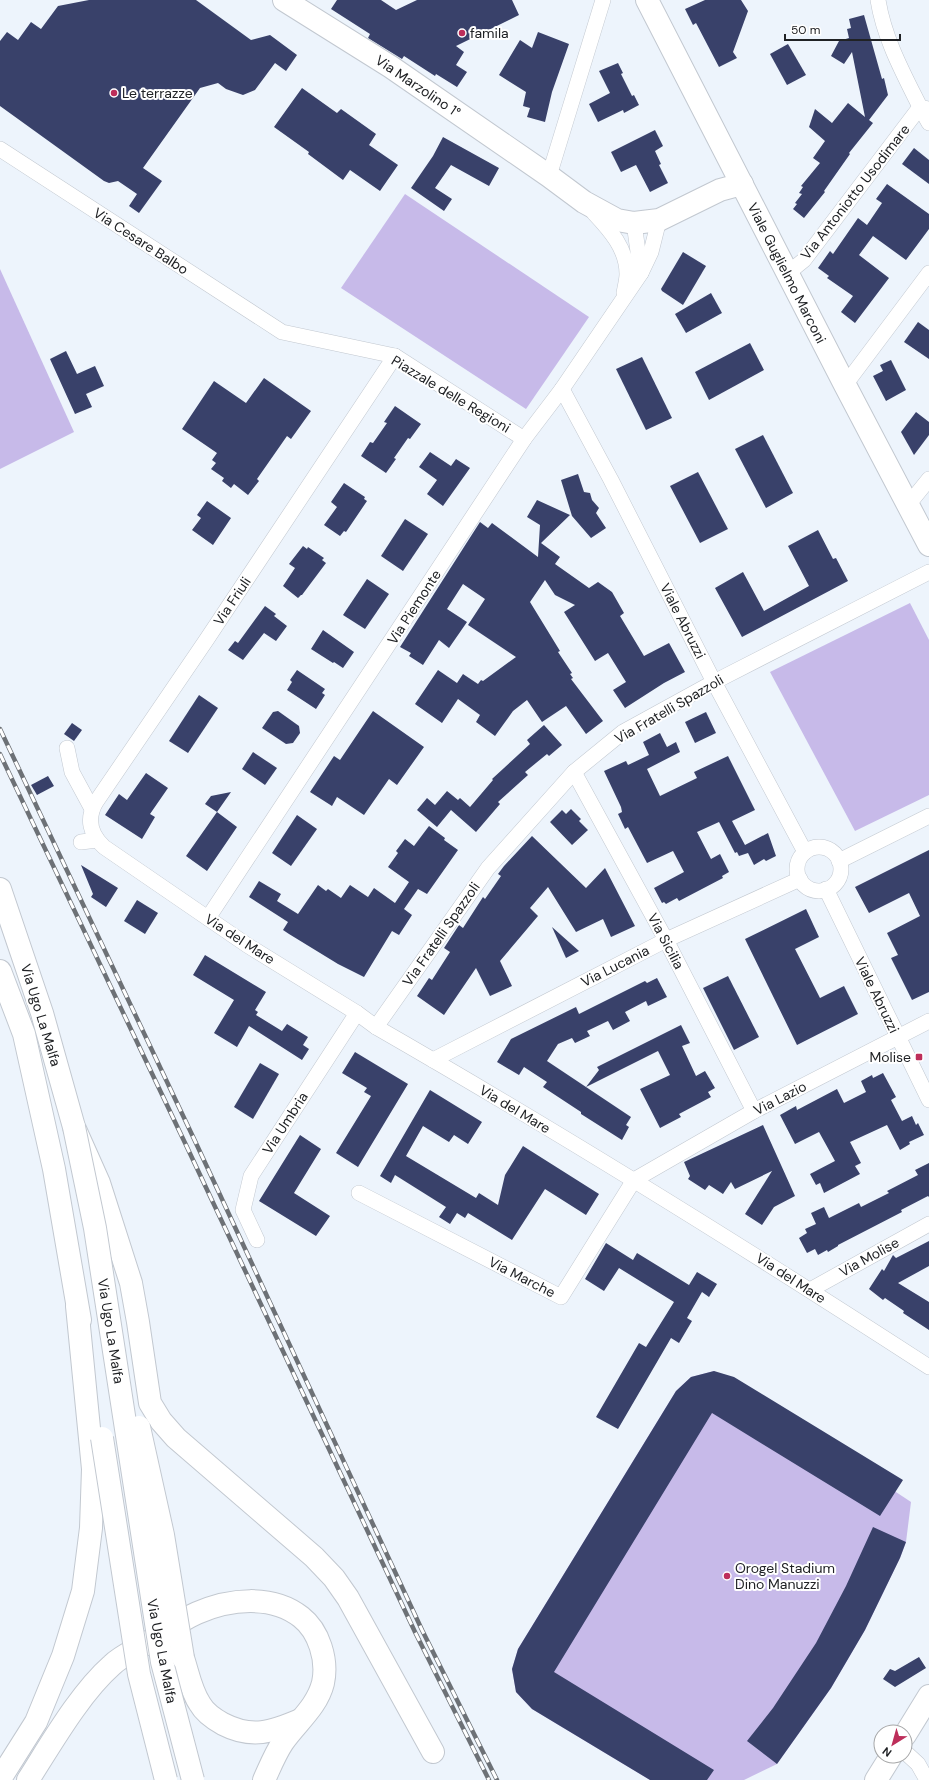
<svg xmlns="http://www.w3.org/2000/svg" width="929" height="1780" viewBox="0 0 929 1780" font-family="'DM Sans',sans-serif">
	<rect width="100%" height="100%" fill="#edf4fc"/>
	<g fill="#c7bae9">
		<path d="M405 194 589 317 526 409 341 288Z"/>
		<path d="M0 269 74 432 0 469Z"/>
		<path d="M910 603 929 640V795L855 831 770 672Z"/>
		<path d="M714 1371 911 1502 906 1542 900 1558 865 1630 831 1688 777 1764 744 1780H650L532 1709 516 1692 512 1669 518 1649 676 1391 691 1377Z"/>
	</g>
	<g fill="#39416a">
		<path d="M89 0H196L251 40 270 35 297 55 286 71 275 63 255 90 243 95 226 89 218 83 200 88 143 168 162 181 139 213 129 206 137 194 118 181 109 183 104 181 0 106V41L7 32 18 40 31 22 41 29 58 6Z"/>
		<path d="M337 0H381L396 10 417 0H512L519 15 456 46 464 52 456 65 467 72 457 87 436 74 435 76 404 56 402 59 368 38 370 34 331 9Z"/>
		<path d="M705 0H741L748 11 733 52 737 58 719 67 696 23 693 25 685 9Z"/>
		<path d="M864 15 882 79 884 78 888 95 869 120 873 123 849 153 850 154 824 191 825 192 804 218 793 209 797 204 795 203 802 194 799 193 803 187 801 186 820 163 813 158 825 141 809 127 815 109 832 123 848 103 865 117 852 52 844 64 831 56 839 41 849 38 847 29 851 28 849 19Z"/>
		<path d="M538 32 569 44 552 92 545 122 527 117 530 108 523 106 526 92 499 75 520 40 532 48Z"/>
		<path d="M788 44 806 75 787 85 770 54Z"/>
		<path d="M618 63 623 73 621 74 632 96 634 95 639 105 624 113 623 110 598 122 589 104 610 93 599 71Z"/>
		<path d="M302 88 337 113 341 109 376 134 369 145 398 165 380 191 350 170 343 180 308 154 309 152 274 127Z"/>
		<path d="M655 130 663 146 655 151 661 164 659 165 668 183 650 192 636 165 621 172 611 152Z"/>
		<path d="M443 137 499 168 489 186 451 165 435 188 452 199 444 211 411 188 433 156Z"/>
		<path d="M914 148 929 160V184L902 164Z"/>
		<path d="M887 184 929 214V229L906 260 873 236 859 255 889 278 855 323 841 312 853 296 827 278 829 276 818 268 830 251 833 254 858 218 867 225 882 203 876 199Z"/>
		<path d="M683 252 706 266 683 305 662 291 661 289Z"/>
		<path d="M711 293 722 313 686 333 675 314Z"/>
		<path d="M918 322 929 330V359L904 342Z"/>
		<path d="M750 343 764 370 709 400 695 372Z"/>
		<path d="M66 351 77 374 95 366 104 386 86 394 92 407 75 414 50 359Z"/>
		<path d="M642 357 672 418 646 430 616 369Z"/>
		<path d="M891 360 906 390 886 401 873 376 883 371 880 365Z"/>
		<path d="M264 378 311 411 291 439 287 436 257 479 259 481 248 495 234 484 231 488 222 481 224 478 211 469 216 463 212 460 217 453 182 429 214 381 246 403Z"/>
		<path d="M395 406 421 424 410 439 408 438 394 458 396 459 386 473 361 456 370 442 373 443 387 423 384 422Z"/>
		<path d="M916 412 929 422V435L914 455 901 432Z"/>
		<path d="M763 435 793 493 766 508 735 449Z"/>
		<path d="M430 452 451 466 456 459 470 468 443 506 427 494 437 480 419 467Z"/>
		<path d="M698 472 728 529 700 543 670 486Z"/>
		<path d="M578 474 584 492 590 493 592 500 599 508 596 513 606 528 591 538 572 516 561 480Z"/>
		<path d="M344 483 365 497 364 499 367 501 346 532 344 531 340 536 324 525 337 507 331 502Z"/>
		<path d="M537 500 570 515 541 543 560 557 555 564 589 588 598 582 612 592 624 613 620 616 644 656 669 643 685 672 664 683 625 708 613 690 626 682 608 653 595 661 564 612 575 605 555 595 545 580 530 602 560 651 558 652 572 673 570 674 573 678 571 679 603 721 586 734 566 706 542 722 527 700 513 711 495 736 476 722 480 715 458 699 442 723 415 704 438 670 457 683 463 674 478 684 481 680 483 681 516 657 468 625 485 599 463 584 447 609 467 622 449 648 439 640 423 665 409 656 411 653 400 647 480 522 488 528 492 523 538 557 540 525 527 517Z"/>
		<path d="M207 501 231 518 213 545 192 530 201 518 197 515Z"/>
		<path d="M405 519 428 534 403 571 381 556Z"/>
		<path d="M818 530 833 559 836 558 848 581 742 637 715 588 743 572 764 611 809 586 788 546Z"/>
		<path d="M303 546 307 549 308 547 324 558 322 560 326 563 302 595H301L298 598 283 586 295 568 289 564Z"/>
		<path d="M367 579 389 594 365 629 343 615Z"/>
		<path d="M265 606 276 614 274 616 287 626 276 641 264 633 243 660 228 650 235 641 238 643Z"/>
		<path d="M323 630 354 652 343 668 334 662 333 663 311 649Z"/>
		<path d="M297 670 325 689 322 693 325 695 316 709 287 690 292 682 290 680Z"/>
		<path d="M199 695 218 708 188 753 169 741Z"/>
		<path d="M278 711 299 726 300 733 293 743 286 744 262 728 273 712Z"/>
		<path d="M373 711 424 747 397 785 389 779 364 815 337 797 332 806 310 792 334 756 340 760Z"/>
		<path d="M706 712 716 733 695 743 685 722Z"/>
		<path d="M72 723 82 730 74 741 64 734Z"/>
		<path d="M544 725 562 745 549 756 547 754 525 772 528 775 498 802 500 804 476 832 451 810 437 827 417 810 427 798 435 805 447 791 458 800 460 798 470 807 493 780 492 779 530 744 527 740Z"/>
		<path d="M660 733 667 747 676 742 680 752 647 769 660 796 697 778 694 772 728 756 755 810 732 821 745 845 768 833 776 856 766 861 764 859 754 865 748 853 739 856 737 852 735 853 719 822 697 832 711 859 720 854 729 872 722 876 723 878 679 901 677 898 666 904 664 902 662 903 654 888 684 872 673 851 647 863 628 827 625 829 618 814 622 812 621 807 604 771 626 761 628 765 649 755 643 742Z"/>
		<path d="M253 752 277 768 265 785 242 769Z"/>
		<path d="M146 773 168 788 150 814 155 817 142 839 105 815 119 794 127 800Z"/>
		<path d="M48 776 54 786 37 795 31 785Z"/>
		<path d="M231 792 217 812 237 827 207 871 186 856 217 812 205 804 211 796Z"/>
		<path d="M571 809 581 819 579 821 588 830 572 845 550 822 562 810 566 814Z"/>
		<path d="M297 815 317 829 291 866 272 853Z"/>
		<path d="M429 826 445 838 444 840 458 850 427 894 418 889 404 909 412 915 399 935 392 931 364 977 338 964 289 934 283 930 288 922 249 897 259 881 281 894 277 901 298 914 318 885 326 891 328 889 341 898 350 885 368 897 374 888 395 903 409 882 388 867 398 853 396 851 405 839 414 846Z"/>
		<path d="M532 836 586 888 605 868 635 926 611 937 603 919 576 932 548 887 530 908 538 916 500 961 512 986 490 996 476 968 444 1015 417 996 429 978 432 980 450 952 444 948 459 925 463 928 483 897 485 899 501 876 498 874 504 866Z"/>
		<path d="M929 850V992L912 1000 891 958 898 955 887 933 920 916 909 893 869 913 855 887Z"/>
		<path d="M81 865 118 888 106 907 91 897 93 894Z"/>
		<path d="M137 900 158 913 145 934 124 921Z"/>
		<path d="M806 909 819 937 795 949 820 998 844 986 858 1014 797 1045 745 939Z"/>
		<path d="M552 927 579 951 566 958Z"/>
		<path d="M205 955 266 992 255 1010 258 1012 256 1015 282 1031 287 1024 308 1037 303 1045 309 1049 302 1060 249 1026 237 1047 214 1033 234 1000 193 975Z"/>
		<path d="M728 976 759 1037 734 1050 703 988Z"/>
		<path d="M657 978 667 997 648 1006 646 1001 625 1012 630 1021 613 1030 608 1021 587 1031 590 1036 575 1043 572 1038 558 1044 547 1061 631 1117 626 1125 629 1127 622 1140 581 1114V1112L543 1087 547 1082 524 1067 519 1075 497 1062 511 1039 576 1007 579 1014 645 981 647 983Z"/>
		<path d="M681 1025 690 1043 682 1046 696 1076 705 1071 715 1088 708 1092 711 1097 679 1114 681 1117 660 1128 640 1089 670 1075 658 1051 586 1087 599 1070 597 1067Z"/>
		<path d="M355 1052 408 1084 358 1167 336 1153 371 1096 364 1092 367 1088 342 1073Z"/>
		<path d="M260 1063 279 1074 253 1119 234 1107Z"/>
		<path d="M883 1073 896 1097 891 1100 902 1121 912 1116 916 1125 918 1123 924 1135 909 1142 910 1144 900 1150 887 1125 850 1142 861 1163 855 1166 860 1174 824 1193 820 1183 816 1185 810 1174 835 1161 819 1132 795 1144 780 1115 796 1106 797 1110 837 1089 844 1103 866 1092 861 1081 872 1075 873 1078Z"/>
		<path d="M430 1090 482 1122 468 1144 454 1135 449 1142 423 1126 406 1156 476 1198 479 1193 498 1205 505 1175 523 1146 599 1194 586 1215 545 1189 512 1240 468 1213 465 1218 457 1213 450 1224 439 1217 446 1207 395 1175 391 1183 380 1176Z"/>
		<path d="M763 1125 795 1196 774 1207 762 1225 745 1214 772 1171 735 1189 731 1182 723 1194 709 1185 705 1190 688 1179 690 1176 684 1162Z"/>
		<path d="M300 1135 321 1149 294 1193 330 1216 316 1236 259 1201Z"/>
		<path d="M929 1163V1197L928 1196 901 1210 902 1212 838 1245V1246L828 1252 827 1250 818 1255 815 1249 807 1253 799 1238 807 1233 805 1229 816 1224 811 1213 824 1207 829 1218 859 1203 861 1207 889 1193 887 1191 918 1175 915 1170Z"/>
		<path d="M929 1241V1266L898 1283 929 1302V1330L903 1313 904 1311 885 1298 883 1300 869 1289 882 1269 884 1271 893 1255 896 1258Z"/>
		<path d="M606 1243 633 1260 637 1253 689 1285 697 1272 717 1284 709 1297 702 1292 687 1318 692 1321 679 1343 671 1338 618 1429 596 1417 639 1343 646 1347 674 1302 619 1268 604 1291 585 1279Z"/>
		<path d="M714 1371 734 1377 903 1480 880 1516 712 1413 554 1672 714 1770 707 1780H650L532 1709 516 1692 512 1669 518 1649 676 1391 691 1377Z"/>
		<path d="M873 1527 906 1542 900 1558 865 1630 831 1688 777 1764 747 1741 773 1708 816 1643 846 1586Z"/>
		<path d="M919 1657 926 1668 895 1687 883 1679 890 1669 895 1671Z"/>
	</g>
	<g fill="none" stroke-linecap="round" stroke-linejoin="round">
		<g stroke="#c2c8d0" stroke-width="16">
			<g id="minor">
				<path d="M878 0C884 38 903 73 920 107L928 109"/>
				<path d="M0 149 282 332 395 356 524 439"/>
				<path d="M549 176 603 0"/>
				<path d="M594 213C610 230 627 249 627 274 627 280 625 287 624 293"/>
				<path d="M634 223 641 273"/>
				<path d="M788 273 804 260 920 107 929 123"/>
				<path d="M395 356 207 639 96 802C86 819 90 834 104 847L247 945 357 1013 376 1027C564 1135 747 1249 929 1367"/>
				<path d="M845 385 929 273"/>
				<path d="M562 389 611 480 714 682 805 852"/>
				<path d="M908 505 929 479"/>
				<path d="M67 748 72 772 92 809"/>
				<path d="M574 772 666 940 754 1111"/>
				<path d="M81 842 97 840"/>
				<circle cx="819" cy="869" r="22"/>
				<path d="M839 861 929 816"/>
				<path d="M826 889 929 1100"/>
				<path d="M208 918 524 439 562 389 641 273 651 252 659 220"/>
				<path d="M376 1027 488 868 574 772 623 732 714 682 929 572"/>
				<path d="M433 1060 666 940 800 879"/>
				<path d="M359 1193 561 1297 634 1180 754 1111 929 1021"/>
				<path d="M257 1240 243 1210 251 1176 357 1013"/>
				<path d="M810 1290 929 1224"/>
				<path d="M905 1752 918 1764 927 1780"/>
			</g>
		</g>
		<g stroke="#c2c8d0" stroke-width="24">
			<g id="secondary">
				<path d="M284 0 391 67 549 176 584 202 617 220 634 223 659 220 720 190 742 184"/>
				<path d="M647 0 845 385 929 545"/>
				<path d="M905 1735 929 1696"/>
				<path d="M876 1780 891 1756"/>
			</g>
		</g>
		<g stroke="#c2c8d0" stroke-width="24">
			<g id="trunk">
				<path d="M0 889 42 1013 74 1127 99 1183 131 1283 138 1322 150 1403 161 1421 176 1438 314 1557 334 1578 348 1598 433 1752"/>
				<path d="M0 971 24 1034 54 1169 80 1320"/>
				<path d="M183 1658C188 1673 191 1691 200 1704 205 1713 214 1719 223 1724 252 1739 272 1732 300 1720"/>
				<path d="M0 1779 36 1722 63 1656 83 1591 91 1528 93 1469 77 1306"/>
				<path d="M28 1780C51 1744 80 1693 112 1665 122 1655 138 1649 150 1641 165 1632 181 1620 197 1613 229 1599 272 1594 301 1617 319 1631 328 1660 323 1683 317 1707 297 1722 283 1742 275 1754 270 1767 264 1780"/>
			</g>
		</g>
		<use href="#minor" stroke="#fff" stroke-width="15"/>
		<use href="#secondary" stroke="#fff" stroke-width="22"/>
		<use href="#trunk" stroke="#fff" stroke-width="22"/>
		<g stroke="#6d7176" stroke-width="4.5">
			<g id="rail">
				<path d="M0 729 195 1141 422 1630 497 1780"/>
				<path d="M0 754 186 1145 415 1632 489 1780"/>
			</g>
		</g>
		<use href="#rail" stroke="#fff" stroke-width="3" stroke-dasharray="9" stroke-linecap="butt"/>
		<g stroke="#c2c8d0" stroke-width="24" stroke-linecap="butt">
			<g id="trunk-bridge">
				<path d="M74 1127 95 1228 162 1662 193 1780"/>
				<path d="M139 1427 163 1535 183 1658"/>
				<path d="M102 1438 139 1674 166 1780"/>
			</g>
		</g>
		<use href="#trunk-bridge" stroke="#fff" stroke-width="22"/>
	</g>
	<g fill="#bd2e5a" stroke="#fff" stroke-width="1.5">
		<circle cx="462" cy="33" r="4"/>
		<circle cx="114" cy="93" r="4"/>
		<rect x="915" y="1053" width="8" height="8" rx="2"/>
		<circle cx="727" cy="1576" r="4"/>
	</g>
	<g text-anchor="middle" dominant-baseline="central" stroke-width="4" stroke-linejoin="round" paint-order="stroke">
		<g font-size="14" fill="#202225" stroke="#fff" text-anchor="start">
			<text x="470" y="33">famila</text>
			<text x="122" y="93">Le terrazze</text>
			<text x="911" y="1057" text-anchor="end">Molise</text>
			<text x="735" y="1568">Orogel Stadium<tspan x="735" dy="16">Dino Manuzzi</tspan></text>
		</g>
		<g font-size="14" fill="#202225" stroke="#fff">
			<text transform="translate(418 86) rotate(34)">Via Marzolino 1°</text>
			<text transform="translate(855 192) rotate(-52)">Via Antoniotto Usodimare</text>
			<text transform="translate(141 241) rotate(33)">Via Cesare Balbo</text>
			<text transform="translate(787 273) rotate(63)">Viale Guglielmo Marconi</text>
			<text transform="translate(451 394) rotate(31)">Piazzale delle Regioni</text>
			<text transform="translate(232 601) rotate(-56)">Via Friuli</text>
			<text transform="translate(414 607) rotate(-57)">Via Piemonte</text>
			<text transform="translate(683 621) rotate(63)">Viale Abruzzi</text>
			<text transform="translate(669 709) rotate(-30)">Via Fratelli Spazzoli</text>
			<text transform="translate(441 934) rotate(-55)">Via Fratelli Spazzoli</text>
			<text transform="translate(240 939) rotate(33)">Via del Mare</text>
			<text transform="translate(666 941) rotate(62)">Via Sicilia</text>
			<text transform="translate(615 966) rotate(-27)">Via Lucania</text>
			<text transform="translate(877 995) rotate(64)">Viale Abruzzi</text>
			<text transform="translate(41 1015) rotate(73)">Via Ugo La Malfa</text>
			<text transform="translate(780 1098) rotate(-27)">Via Lazio</text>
			<text transform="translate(515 1109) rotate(31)">Via del Mare</text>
			<text transform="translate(285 1123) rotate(-57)">Via Umbria</text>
			<text transform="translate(869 1257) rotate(-29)">Via Molise</text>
			<text transform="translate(522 1277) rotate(27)">Via Marche</text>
			<text transform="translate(791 1278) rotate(33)">Via del Mare</text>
			<text transform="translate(111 1331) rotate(81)">Via Ugo La Malfa</text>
			<text transform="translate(162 1651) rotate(79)">Via Ugo La Malfa</text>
		</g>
	</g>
	<g transform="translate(893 1744) rotate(217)"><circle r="19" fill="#ffffff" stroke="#a6a7a8"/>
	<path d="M0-3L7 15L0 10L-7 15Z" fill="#bd2e5a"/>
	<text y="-6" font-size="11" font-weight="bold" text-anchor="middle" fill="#202225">N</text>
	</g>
	<path d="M785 34v6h115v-6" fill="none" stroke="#202225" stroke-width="2"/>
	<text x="791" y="34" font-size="12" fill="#202225" stroke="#ffffff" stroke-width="3" paint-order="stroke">50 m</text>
</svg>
